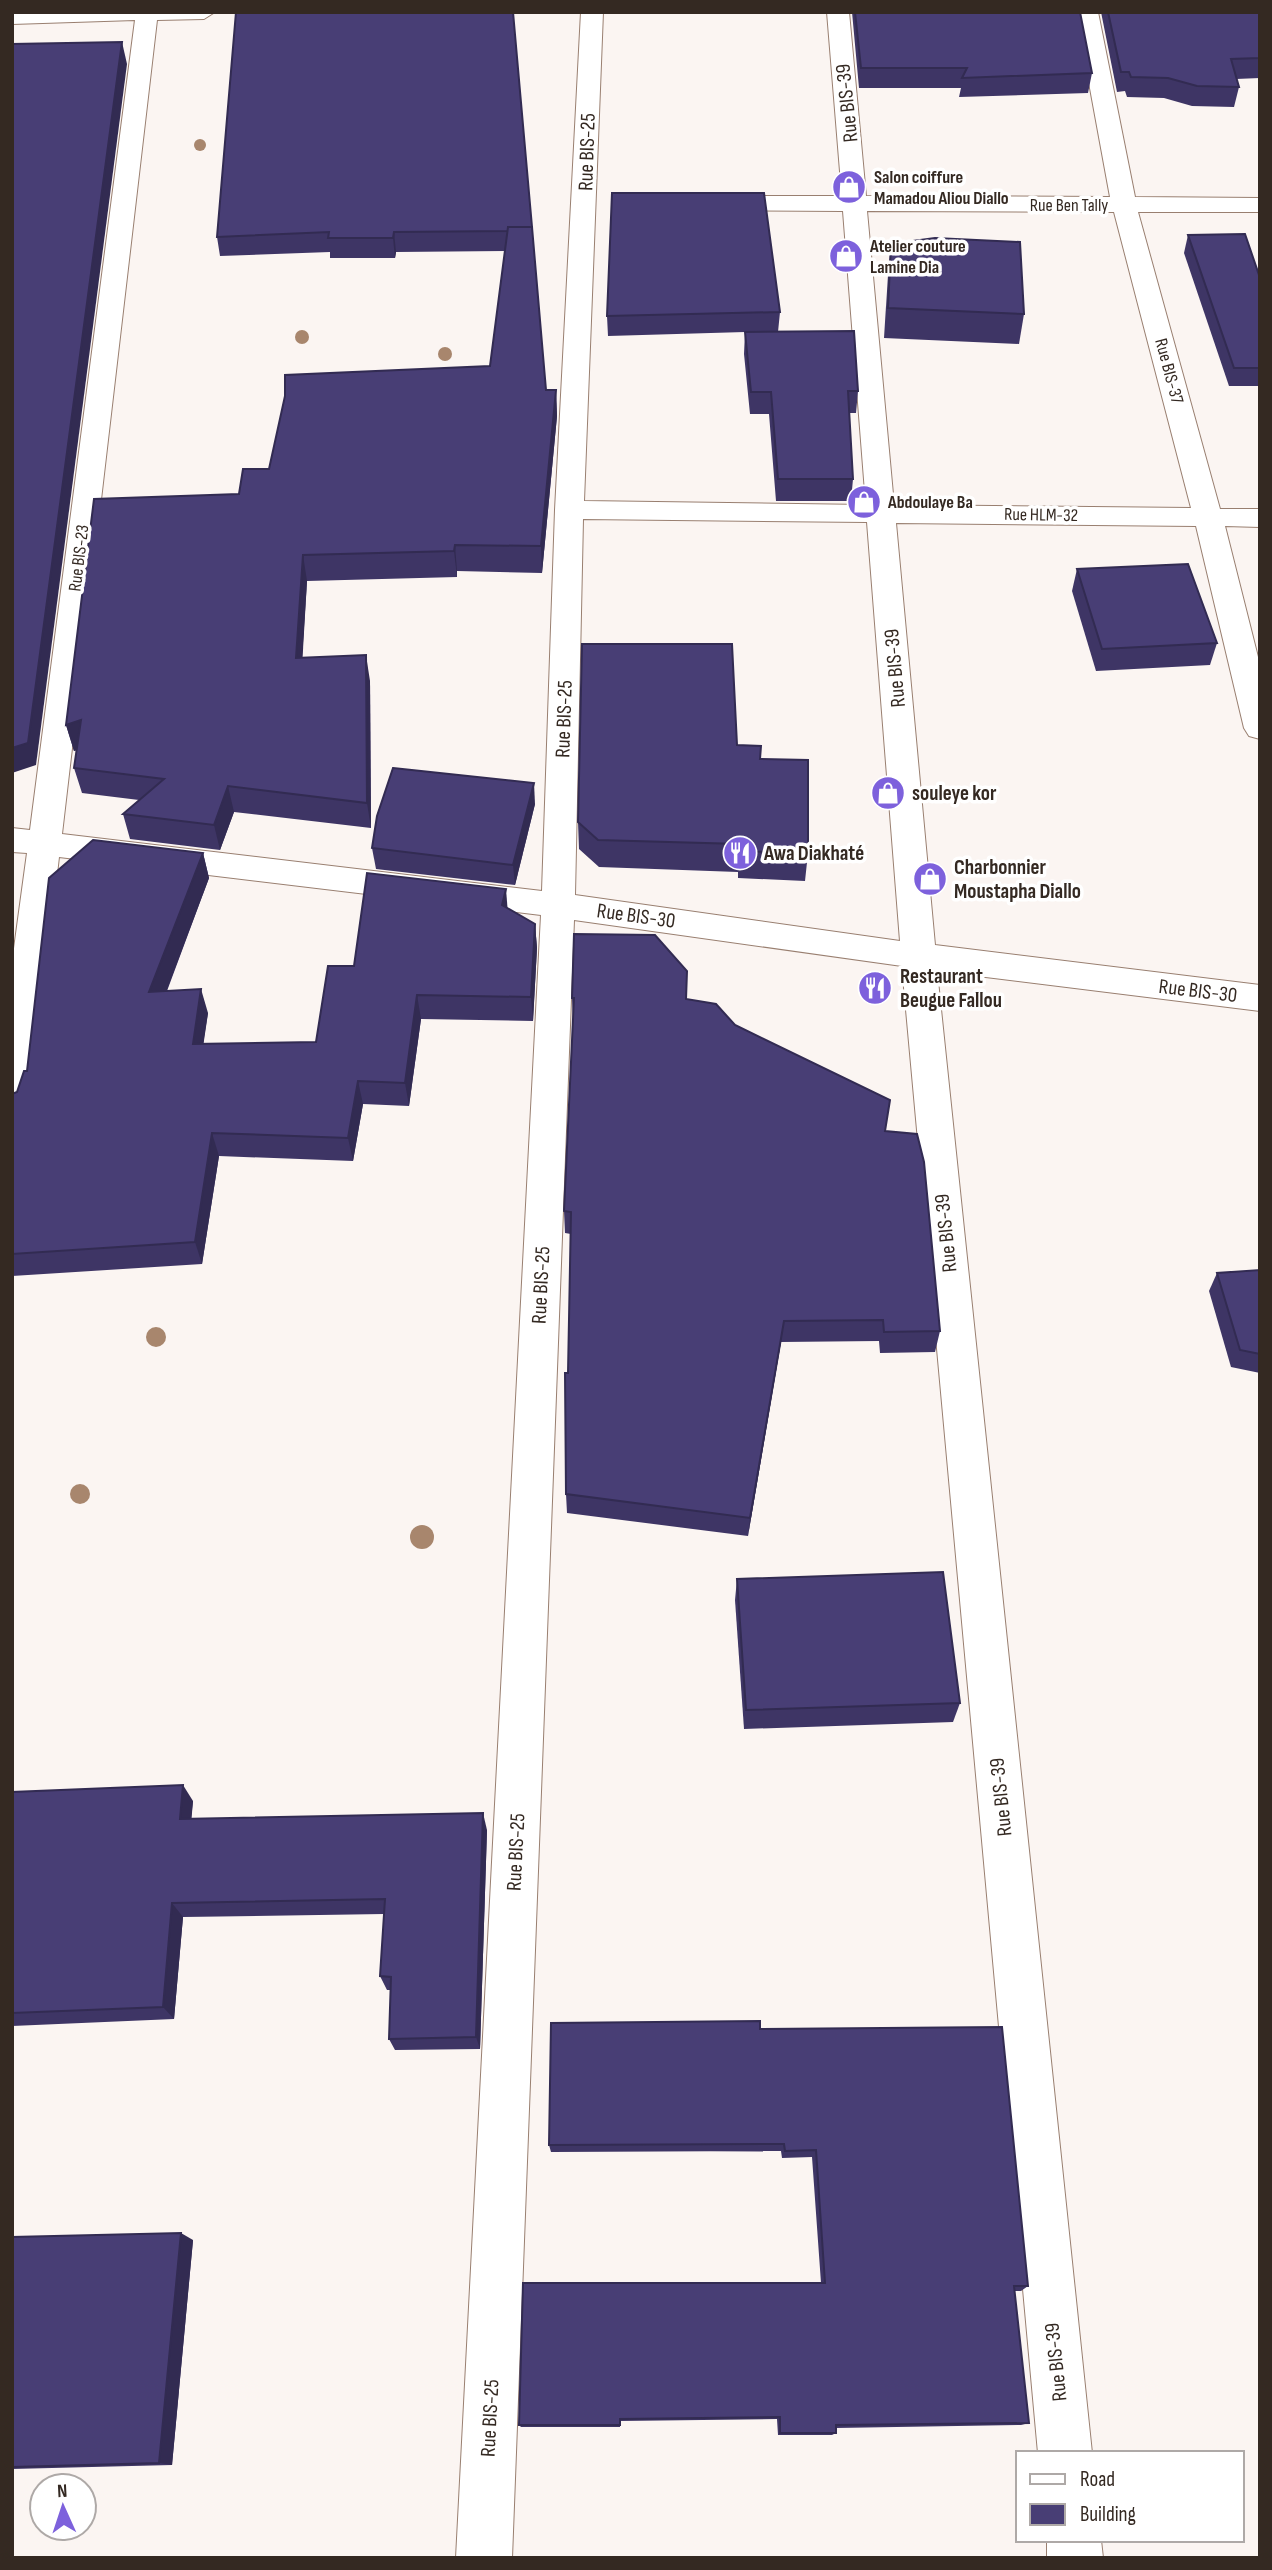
<svg xmlns="http://www.w3.org/2000/svg" width="1272" height="2570" viewBox="0 0 1272 2570" font-family="'Sofia Sans Condensed',sans-serif">
	<rect width="100%" height="100%" fill="#fbf5f2"/>
	<g fill="none" stroke-linecap="round" stroke-linejoin="round">
		<g stroke="#997f70" stroke-width="2">
			<g id="minor">
				<path d="M12 12H215L204 19 157 20 62 834 542 891 555 510 581 12H603L584 501 866 505 843 211 713 210 704 208 701 203 704 198 713 196H842L827 12H849L866 196 1110 197 1076 12H1098L1135 197 1260 198V212H1138L1220 509H1260V527L1225 526 1260 665V739L1249 736 1244 728 1196 526 896 523 935 945 1260 985V1011L937 971 1092 2453H1038L902 966 574 920 512 2558H456L541 915 59 857 30 1104 25 1114 12 1118V963L27 853 12 852V828L30 830 135 20 12 24ZM867 211 1114 212 1191 508 894 505ZM583 519 867 522 900 941 575 895Z"/>
				<path d="M1047 2540H1101L1103 2558H1047Z"/>
			</g>
		</g>
		<use href="#minor" fill="#fff" fill-rule="evenodd"/>
	</g>
	<g fill="#a8866d">
		<circle cx="200" cy="145" r="6"/>
		<circle cx="302" cy="337" r="7"/>
		<circle cx="445" cy="354" r="7"/>
		<circle cx="156" cy="1337" r="10"/>
		<circle cx="80" cy="1494" r="10"/>
		<circle cx="422" cy="1537" r="12"/>
	</g>
	<g fill="#3e3565">
		<path d="M513 12 546 390H556L557 416 542 573 457 571V577L307 581 302 658 370 681 371 828 234 812 220 850 130 839 123 814 139 800 82 793 74 768 77 750 74 751 66 725 239 494 269 469 490 366 505 251 396 252 395 258H330V252L220 256 217 237Z"/>
		<path d="M852 12H1080L1092 73 1088 93 959 97 961 88H859Z"/>
		<path d="M1101 12H1260V78L1236 79 1239 87 1234 107 1192 106 1164 98 1127 97 1125 91 1117 92Z"/>
		<path d="M1188 235 1260 278V386H1229L1184 253Z"/>
		<path d="M891 244 1024 314 1019 344 884 338 888 275Z"/>
		<path d="M780 312 778 332 858 391 856 413H849L853 479 851 501H776L769 414H750L744 354 745 332 608 336 607 316Z"/>
		<path d="M1077 569 1217 643 1210 665 1096 671 1072 591Z"/>
		<path d="M737 745 760 759 808 853 805 881 738 878V872L599 867 579 849 578 822Z"/>
		<path d="M535 804 515 885 376 869 372 848Z"/>
		<path d="M203 853 209 878 167 991 208 1013 203 1044 316 1042 354 966 507 908 535 924 537 948 533 1021 421 1019 409 1106 363 1104 353 1161 219 1156 202 1264 12 1276V1094L17 1092 27 1071Z"/>
		<path d="M572 998 686 999 735 1025 885 1131 940 1331 935 1352 880 1353 879 1341 781 1342 748 1536 567 1513 566 1494 571 1234 565 1233 564 1211 573 1021Z"/>
		<path d="M1260 1270V1373L1231 1367 1209 1291 1217 1273Z"/>
		<path d="M737 1579 960 1703 953 1722 744 1729 735 1600Z"/>
		<path d="M12 1792 193 1801 191 1819 487 1830 480 2049 395 2050 389 2039 391 1990H387L380 1976 384 1914 183 1917 174 2019 12 2026Z"/>
		<path d="M760 2029 1028 2286 1021 2291H1014L1029 2423 1021 2425 836 2428V2433L832 2435H778L777 2419 620 2421V2427H521L519 2425 821 2283 812 2157 782 2158 781 2151 551 2152 549 2145Z"/>
		<path d="M12 2237 193 2240 172 2465 12 2469Z"/>
	</g>
	<g fill="#322b52">
		<path d="M122 42 127 64 36 765 12 773V748Z"/>
		<path d="M394 232 396 252 395 258 393 238Z"/>
		<path d="M556 390 557 416 542 573 541 546Z"/>
		<path d="M455 545 457 571V577L454 551Z"/>
		<path d="M303 555 307 581 301 684 296 658Z"/>
		<path d="M366 655 370 681 371 828 367 803Z"/>
		<path d="M81 720 89 746 74 751 66 725Z"/>
		<path d="M534 783 535 804 515 885 513 865Z"/>
		<path d="M228 786 234 812 220 850 214 825Z"/>
		<path d="M203 853 209 878 157 1016 149 992Z"/>
		<path d="M506 889 508 914 502 905Z"/>
		<path d="M535 924 537 948 533 1021 531 997Z"/>
		<path d="M201 989 208 1013 200 1068 193 1044Z"/>
		<path d="M417 995 421 1019 409 1106 405 1083Z"/>
		<path d="M358 1081 363 1104 353 1161 348 1138Z"/>
		<path d="M212 1133 219 1156 202 1264 195 1242Z"/>
		<path d="M784 1321 781 1342 748 1536 750 1518Z"/>
		<path d="M183 1785 193 1801 190 1836 180 1819Z"/>
		<path d="M483 1813 487 1830 480 2049 476 2037Z"/>
		<path d="M172 1903 183 1917 174 2019 163 2007Z"/>
		<path d="M181 2233 193 2240 172 2465 159 2463Z"/>
	</g>
	<g fill="#483e75" stroke="#322b52" stroke-width="2">
		<path d="M236 12H513L532 227H508V231L394 232 393 238H328L329 232 217 237Z"/>
		<path d="M855 12H1080L1092 73 962 78 967 68H861Z"/>
		<path d="M1108 12H1260V58L1231 59 1239 87 1197 86 1168 78 1131 77 1129 72H1121Z"/>
		<path d="M122 42 28 743 12 748V44Z"/>
		<path d="M612 193H764L780 312 607 316Z"/>
		<path d="M508 227H532L546 390H556L541 546 455 545 454 551 303 555 296 658 366 655 367 803 228 786 214 825 123 814 164 779 74 768 81 720 66 725 94 499 239 494 243 469H269L285 396V375L490 366Z"/>
		<path d="M1245 234 1260 278V368H1234L1188 235Z"/>
		<path d="M935 238 1020 242 1024 314 888 308 891 244Z"/>
		<path d="M854 331 858 391H848L853 479H778L771 392H751L745 332Z"/>
		<path d="M1188 564 1217 643 1102 649 1077 569Z"/>
		<path d="M582 644H732L737 745 761 746 760 759 808 760V853L739 851 740 844 598 840 578 822Z"/>
		<path d="M393 768 534 783 513 865 372 848 377 816Z"/>
		<path d="M93 840 203 853 149 992 201 989 193 1044 316 1042 328 966H354L367 873 506 889 502 905 535 924 531 997 417 995 405 1083 358 1081 348 1138 212 1133 195 1242 12 1254V1094L17 1092 24 1071H27L49 878Z"/>
		<path d="M574 934 655 935 687 971 686 999 716 1004 735 1025 890 1100 885 1131 917 1134 924 1162 940 1331 884 1332 883 1320 784 1321 750 1518 566 1494 565 1373H568L571 1212 564 1211 574 998H572Z"/>
		<path d="M1260 1270V1354L1240 1350 1217 1273Z"/>
		<path d="M943 1572 960 1703 746 1710 737 1579Z"/>
		<path d="M183 1785 180 1819 483 1813 476 2037 389 2039 391 1977 380 1976 385 1899 172 1903 163 2007 12 2013V1792Z"/>
		<path d="M760 2021V2029L1002 2027 1028 2286H1014L1029 2423 836 2425V2433H780V2417L620 2419V2425H519L523 2283H825L816 2150 785 2151 784 2144 549 2145 551 2023Z"/>
		<path d="M181 2233 159 2463 12 2467V2237Z"/>
	</g>
	<defs>
		<g id="shop-disc" transform="scale(1.75)"><circle r="9.5" fill="#7d61dc" stroke="#fff"/><path d="M-5-2.5h2.3a2.7 3.5 0 0 1 5.4 0H5L5.5 6h-11ZM-1.5-2.5h3a1.5 2.3 0 0 0-3 0Z" fill="#fff"/></g>
		<g id="restaurant-disc" transform="scale(1.75)"><circle r="9.5" fill="#7d61dc" stroke="#fff"/><path d="M-5-6h1v4h1v-4h1v4h1v-4h1v5L-1.5 .5V6h-2V.5L-5-1ZM5-6V6H3V1.5H1.5Q1.5-4 5-6Z" fill="#fff"/></g>
	</defs>
	<g fill-rule="evenodd">
		<use href="#shop-disc" x="849" y="187"/>
		<use href="#shop-disc" x="846" y="256"/>
		<use href="#shop-disc" x="864" y="502"/>
		<use href="#shop-disc" x="888" y="793"/>
		<use href="#restaurant-disc" x="740" y="853"/>
		<use href="#shop-disc" x="930" y="879"/>
		<use href="#restaurant-disc" x="875" y="988"/>
	</g>
	<g text-anchor="middle" dominant-baseline="central" stroke-width="7" stroke-linejoin="round" paint-order="stroke">
		<g font-size="18" font-weight="bold" fill="#342922" stroke="#fff" text-anchor="start">
			<text x="874" y="177">Salon coiffure<tspan x="874" dy="21">Mamadou Aliou Diallo</tspan></text>
			<text x="870" y="246">Atelier couture<tspan x="870" dy="21">Lamine Dia</tspan></text>
			<text x="888" y="502">Abdoulaye Ba</text>
		</g>
		<g font-size="18" fill="#342922" stroke="#fff">
			<text x="1069" y="205">Rue Ben Tally</text>
			<text transform="translate(1169 371) rotate(75)">Rue BIS-37</text>
			<text transform="translate(1041 515) rotate(1)">Rue HLM-32</text>
			<text transform="translate(79 558) rotate(-83)">Rue BIS-23</text>
		</g>
		<g font-size="21" fill="#342922" stroke="#fff">
			<text transform="translate(847 103) rotate(-96)">Rue BIS-39</text>
			<text transform="translate(587 152) rotate(-88)">Rue BIS-25</text>
			<text transform="translate(895 668) rotate(-95)">Rue BIS-39</text>
			<text transform="translate(564 719) rotate(-88)">Rue BIS-25</text>
			<text transform="translate(636 916) rotate(8)">Rue BIS-30</text>
			<text transform="translate(1198 991) rotate(7)">Rue BIS-30</text>
			<text transform="translate(946 1233) rotate(-96)">Rue BIS-39</text>
			<text transform="translate(541 1285) rotate(-87)">Rue BIS-25</text>
			<text transform="translate(1001 1797) rotate(-96)">Rue BIS-39</text>
			<text transform="translate(516 1852) rotate(-87)">Rue BIS-25</text>
			<text transform="translate(1056 2362) rotate(-96)">Rue BIS-39</text>
			<text transform="translate(490 2418) rotate(-87)">Rue BIS-25</text>
		</g>
		<g font-size="21" font-weight="bold" fill="#342922" stroke="#fff" text-anchor="start">
			<text x="912" y="793">souleye kor</text>
			<text x="764" y="853">Awa Diakhaté</text>
			<text x="954" y="867">Charbonnier<tspan x="954" dy="24">Moustapha Diallo</tspan></text>
			<text x="900" y="976">Restaurant<tspan x="900" dy="24">Beugue Fallou</tspan></text>
		</g>
	</g>
	<rect width="1272" height="2570" fill="none" stroke="#342922" stroke-width="28"/>
	<rect x="1016" y="2451" width="228" height="91" fill="#ffffff" stroke="#aea9a7" stroke-width="2"/>
	<rect x="1030" y="2474" width="35" height="10" fill="#ffffff" stroke="#aea9a7" stroke-width="2"/>
	<text x="1080" y="2486" font-size="21" fill="#342922">Road</text>
	<rect x="1030" y="2504" width="35" height="21" fill="#483e75" stroke="#aea9a7" stroke-width="2"/>
	<text x="1080" y="2521" font-size="21" fill="#342922">Building</text>
	<g transform="translate(63 2507) rotate(357)"><circle r="33" fill="#ffffff" stroke="#aea9a7" stroke-width="2"/>
	<path d="M0-5L12 26L0 18L-12 26Z" fill="#7d61dc"/>
	<text y="-10" font-size="19" font-weight="bold" text-anchor="middle" fill="#342922">N</text>
	</g>
</svg>
